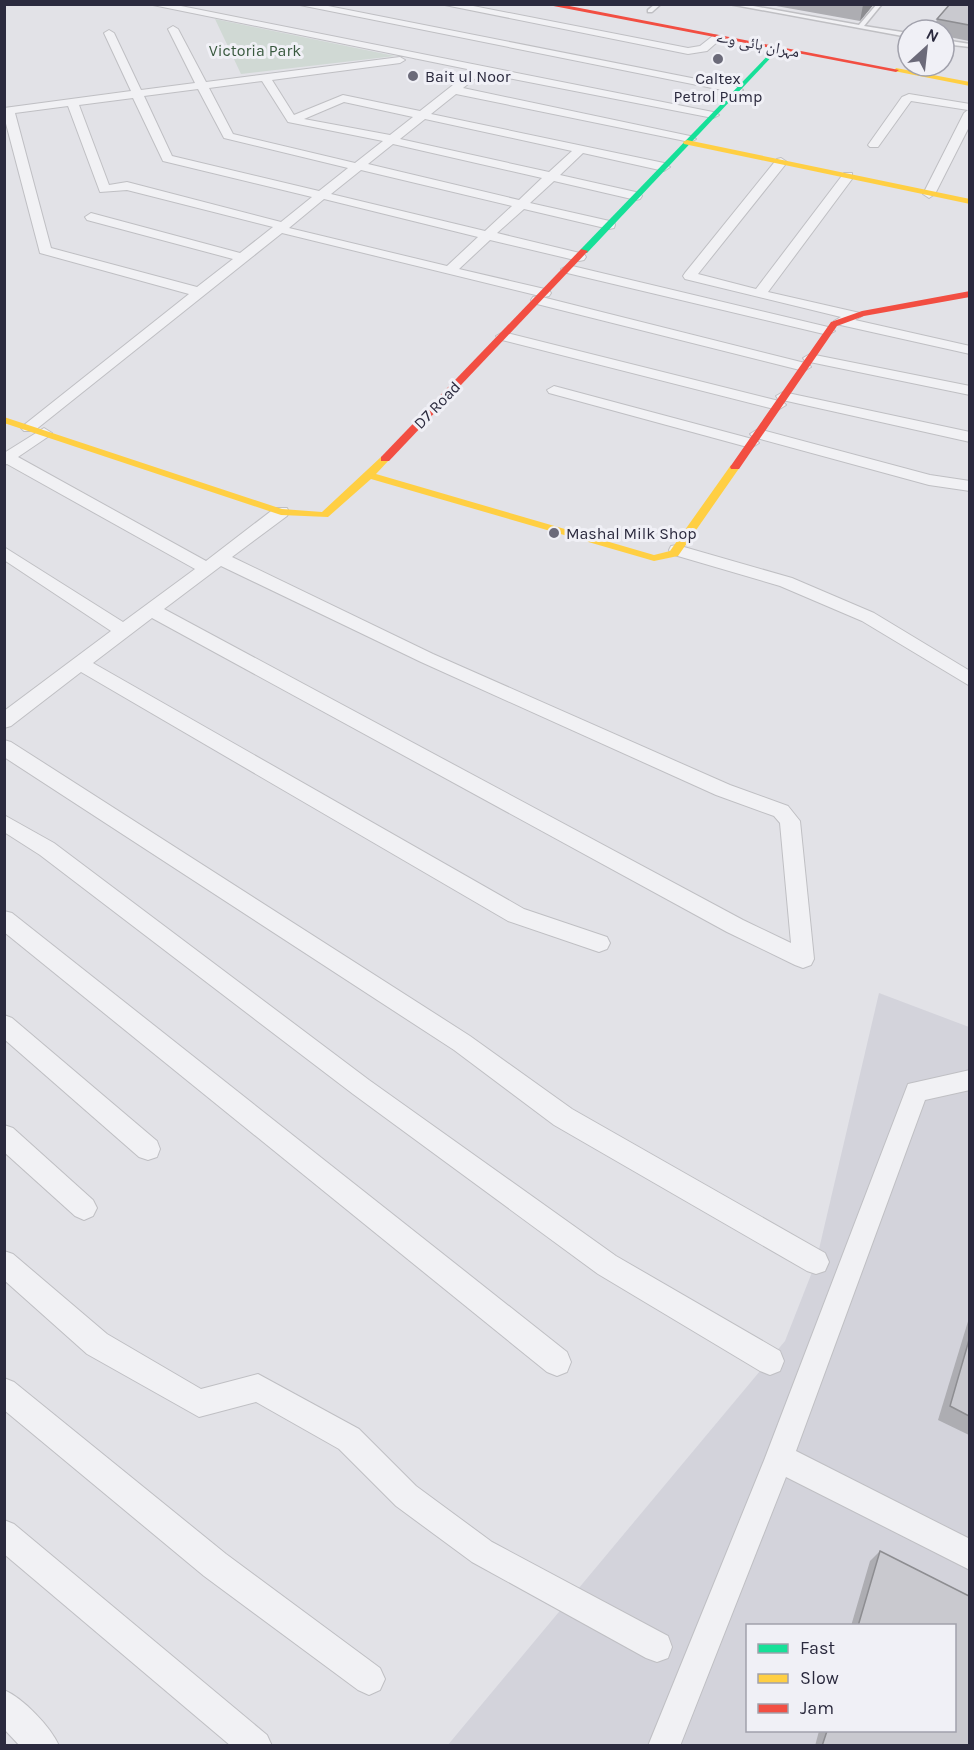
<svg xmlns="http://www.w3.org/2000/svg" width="974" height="1750" viewBox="0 0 974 1750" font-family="Karla,'Noto Naskh Arabic',sans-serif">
	<rect width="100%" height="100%" fill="#e2e2e7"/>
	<path fill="#d3d3db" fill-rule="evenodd" d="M879 993 969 1027V1745L447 1746 785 1341 816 1262ZM748 1626H954V1730H748Z"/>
	<path fill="#d0d9d4" d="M215 19 395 56 241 74Z"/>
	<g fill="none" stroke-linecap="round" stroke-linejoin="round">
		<g stroke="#bfbfc3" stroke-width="3">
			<g id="lane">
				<path d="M655 4H661L652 12H648V10Z"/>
				<path d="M729 4H742L859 25 877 4H882L864 26 908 33V37Z"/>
				<path d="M944 40 970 44V47L944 44Z"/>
			</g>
		</g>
		<g stroke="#bfbfc3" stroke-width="2">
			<g id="street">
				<path d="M148 4H171L713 112 719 115 713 118 482 73 463 88 690 136 696 139 690 142 456 94 431 114 664 163 670 167 664 171 583 153 560 175 640 193 642 196 640 199 636 200 554 181 530 203 614 222 615 225 614 228 609 229 524 209 497 233 584 254 586 257 584 260 579 261 490 240 459 269 549 290 551 293 549 296 544 297 282 233 34 431H24L21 428 24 425 189 294 40 253 4 116V108L131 91 104 33 109 30 114 33 141 90 195 83 168 29 173 26 178 29 206 82 400 57 405 60 400 63 272 80 294 115 343 95 420 111 472 70ZM262 81 288 122 383 141 355 163 233 134 209 88ZM198 89 224 138 348 168 319 191 172 156 144 96ZM133 98 163 161 312 197 281 222 127 182 109 185 79 105ZM344 102 413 117 390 135 304 119ZM68 106 100 192 127 190 273 227 240 253 91 213 85 217 87 220 233 259 197 287 51 248 15 113ZM425 119 572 151 549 172 400 139ZM393 144 542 178 519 200 368 164ZM361 170 512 206 485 231 331 194ZM324 199 478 237 447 266 289 228Z"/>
				<path d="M295 4H318L737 87 743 90 737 93Z"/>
				<path d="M440 4H463L688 48 700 46 714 35 723 37 707 51 688 54Z"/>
				<path d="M909 94 970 104V125L935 194 929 198 923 194 964 113 968 110 911 101 878 147H870L868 145 902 97Z"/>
				<path d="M781 158 787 162 785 165 698 274 756 289 844 173H852V179L768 292 860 313 862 316 855 320 970 346V354L836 324 834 321 841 317 685 279 683 276 685 273 777 159Z"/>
				<path d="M568 265 828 327 835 331 828 335 563 272 561 269Z"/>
				<path d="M538 296 809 364 811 367 804 371 533 303 531 300 533 297Z"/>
				<path d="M503 332 783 402 786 405 778 410 498 339 496 336Z"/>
				<path d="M810 354 970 386V395L805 361 803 358Z"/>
				<path d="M554 386 756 440 759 443 751 448 549 393 547 390Z"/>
				<path d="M783 392 970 432V442L778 399 776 396Z"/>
				<path d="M44 428 52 433 49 436 18 457 206 561 275 508H287L289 512 287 516 232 557 433 654 730 785 788 806 800 821 814 959 811 965 803 968 795 965 727 932 152 618 93 663 524 909 607 937 610 943 607 949 599 952 508 921 81 672 11 726 4 728V711L111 631 4 560V547L123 622 195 569 7 464 4 465V453ZM221 566 421 662 716 795 774 816 780 823 791 943 743 920 164 609Z"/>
				<path d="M758 429 930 475 970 481V491L929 485 753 437 750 434Z"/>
				<path d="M677 545 792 578 874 613 970 671V686L862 621 780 586 671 554 669 550 671 546Z"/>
				<path d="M4 740 11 742 470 1036 572 1109 825 1253 829 1262 825 1271 816 1274 807 1271 554 1125 454 1050 4 757Z"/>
				<path d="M4 815 54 843 369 1080 616 1256 780 1351 784 1361 780 1371 770 1375 760 1371 598 1274 353 1094 40 855 4 832Z"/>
				<path d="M4 911 12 913 567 1352 571 1362 567 1372 557 1376 547 1372 4 932Z"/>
				<path d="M4 1015 12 1018 157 1141 160 1149 157 1157 148 1160 139 1157 4 1039Z"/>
				<path d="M970 1070V1090L925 1100 796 1451 970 1539V1570L786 1477 680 1746H648L765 1458 908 1084Z"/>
				<path d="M4 1125 13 1128 93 1200 97 1208 93 1216 84 1220 75 1216 4 1152Z"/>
				<path d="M4 1251 13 1254 107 1334 201 1389 258 1374 359 1429 416 1486 492 1542 668 1636 672 1647 668 1658 657 1662 646 1658 472 1562 396 1506 339 1449 256 1402 199 1417 87 1354 4 1280Z"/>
				<path d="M4 1378 14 1382 226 1554 380 1668 385 1679 380 1690 369 1695 358 1690 204 1576 4 1410Z"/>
				<path d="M4 1520 14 1524 267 1735 272 1746H231L4 1554Z"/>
				<path d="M4 1690C23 1698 51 1727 59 1746H20L4 1729Z"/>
			</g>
		</g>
		<use href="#lane" fill="#f1f1f4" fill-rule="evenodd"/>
		<use href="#street" fill="#f1f1f4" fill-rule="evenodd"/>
		<path fill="#16e098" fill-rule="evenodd" d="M777 46 779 49 587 253H581V249Z"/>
		<g fill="#ffcf43" fill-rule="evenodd">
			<path d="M896 68 970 82V86L894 71Z"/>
			<path d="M687 140 970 199V204L684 144 683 142Z"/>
			<path d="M4 417 282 509 322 512 381 457 385 456 390 459 376 474 654 555 670 551 731 465H739L740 467 678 556 654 561 371 479 328 517 281 515 4 423Z"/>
		</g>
		<g fill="#f24e42" fill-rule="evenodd">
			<path d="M543 4H559L899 70 896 72Z"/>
			<path d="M581 249 588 251 389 461H381V457Z"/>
			<path d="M970 291V297L864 316 837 326 739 469H731L730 467 831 322 862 311Z"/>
		</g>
	</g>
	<g fill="#adadb2">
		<path d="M765 4H874L860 21Z"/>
		<path d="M969 4V41L944 36V30H934L937 19Z"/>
		<path d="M969 1318V1435L938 1420Z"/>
		<path d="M880 1551 969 1596V1746H815L819 1731H954V1626H851L870 1561Z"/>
	</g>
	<path fill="#8d8d91" d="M863 4H874L860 21 863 5Z"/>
	<g fill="#c9c9cf" stroke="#8d8d91" stroke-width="1.5">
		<path d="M950 4H969V25L937 19Z"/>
		<path d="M969 1340V1416L950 1406Z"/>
		<path d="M880 1551 969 1596V1746H822L827 1731H954V1626H858Z"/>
	</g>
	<g fill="#6b6a79" stroke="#f0f0f6" stroke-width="2">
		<circle cx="718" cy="59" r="6"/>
		<circle cx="413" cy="76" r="6"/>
		<circle cx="554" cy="533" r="6"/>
	</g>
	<g text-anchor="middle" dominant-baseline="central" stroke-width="6" stroke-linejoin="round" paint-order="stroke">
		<g font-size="16" fill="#2b2a3e" stroke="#f0f0f6">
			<text transform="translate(758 44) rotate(11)">مہران ہائی وے</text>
			<text transform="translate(437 405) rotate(-46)">D7 Road</text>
		</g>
		<g font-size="16" fill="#39593f" stroke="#f0f0f6">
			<text x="255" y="50">Victoria Park</text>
		</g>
		<g font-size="16" fill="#2b2a3e" stroke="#f0f0f6" text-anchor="start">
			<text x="425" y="76">Bait ul Noor</text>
			<text x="718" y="78" text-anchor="middle">Caltex<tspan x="718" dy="18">Petrol Pump</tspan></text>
			<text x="566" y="533">Mashal Milk Shop</text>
		</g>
	</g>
	<rect width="974" height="1750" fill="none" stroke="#2b2a3e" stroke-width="12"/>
	<rect x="746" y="1624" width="210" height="108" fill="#f0f0f6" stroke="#a1a1ac" stroke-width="1.5"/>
	<rect x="758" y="1644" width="30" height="9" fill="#16e098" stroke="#a1a1ac" stroke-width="1.5"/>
	<text x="800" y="1654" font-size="18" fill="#2b2a3e">Fast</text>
	<rect x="758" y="1674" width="30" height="9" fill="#ffcf43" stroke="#a1a1ac" stroke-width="1.5"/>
	<text x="800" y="1684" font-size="18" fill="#2b2a3e">Slow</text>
	<rect x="758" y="1704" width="30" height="9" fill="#f24e42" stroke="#a1a1ac" stroke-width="1.5"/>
	<text x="800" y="1714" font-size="18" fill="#2b2a3e">Jam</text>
	<g transform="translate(926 48) rotate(27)"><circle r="28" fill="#f0f0f6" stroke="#a1a1ac" stroke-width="1.5"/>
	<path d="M0-4.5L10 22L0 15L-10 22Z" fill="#6b6a79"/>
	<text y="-9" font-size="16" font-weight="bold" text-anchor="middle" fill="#2b2a3e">N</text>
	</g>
</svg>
